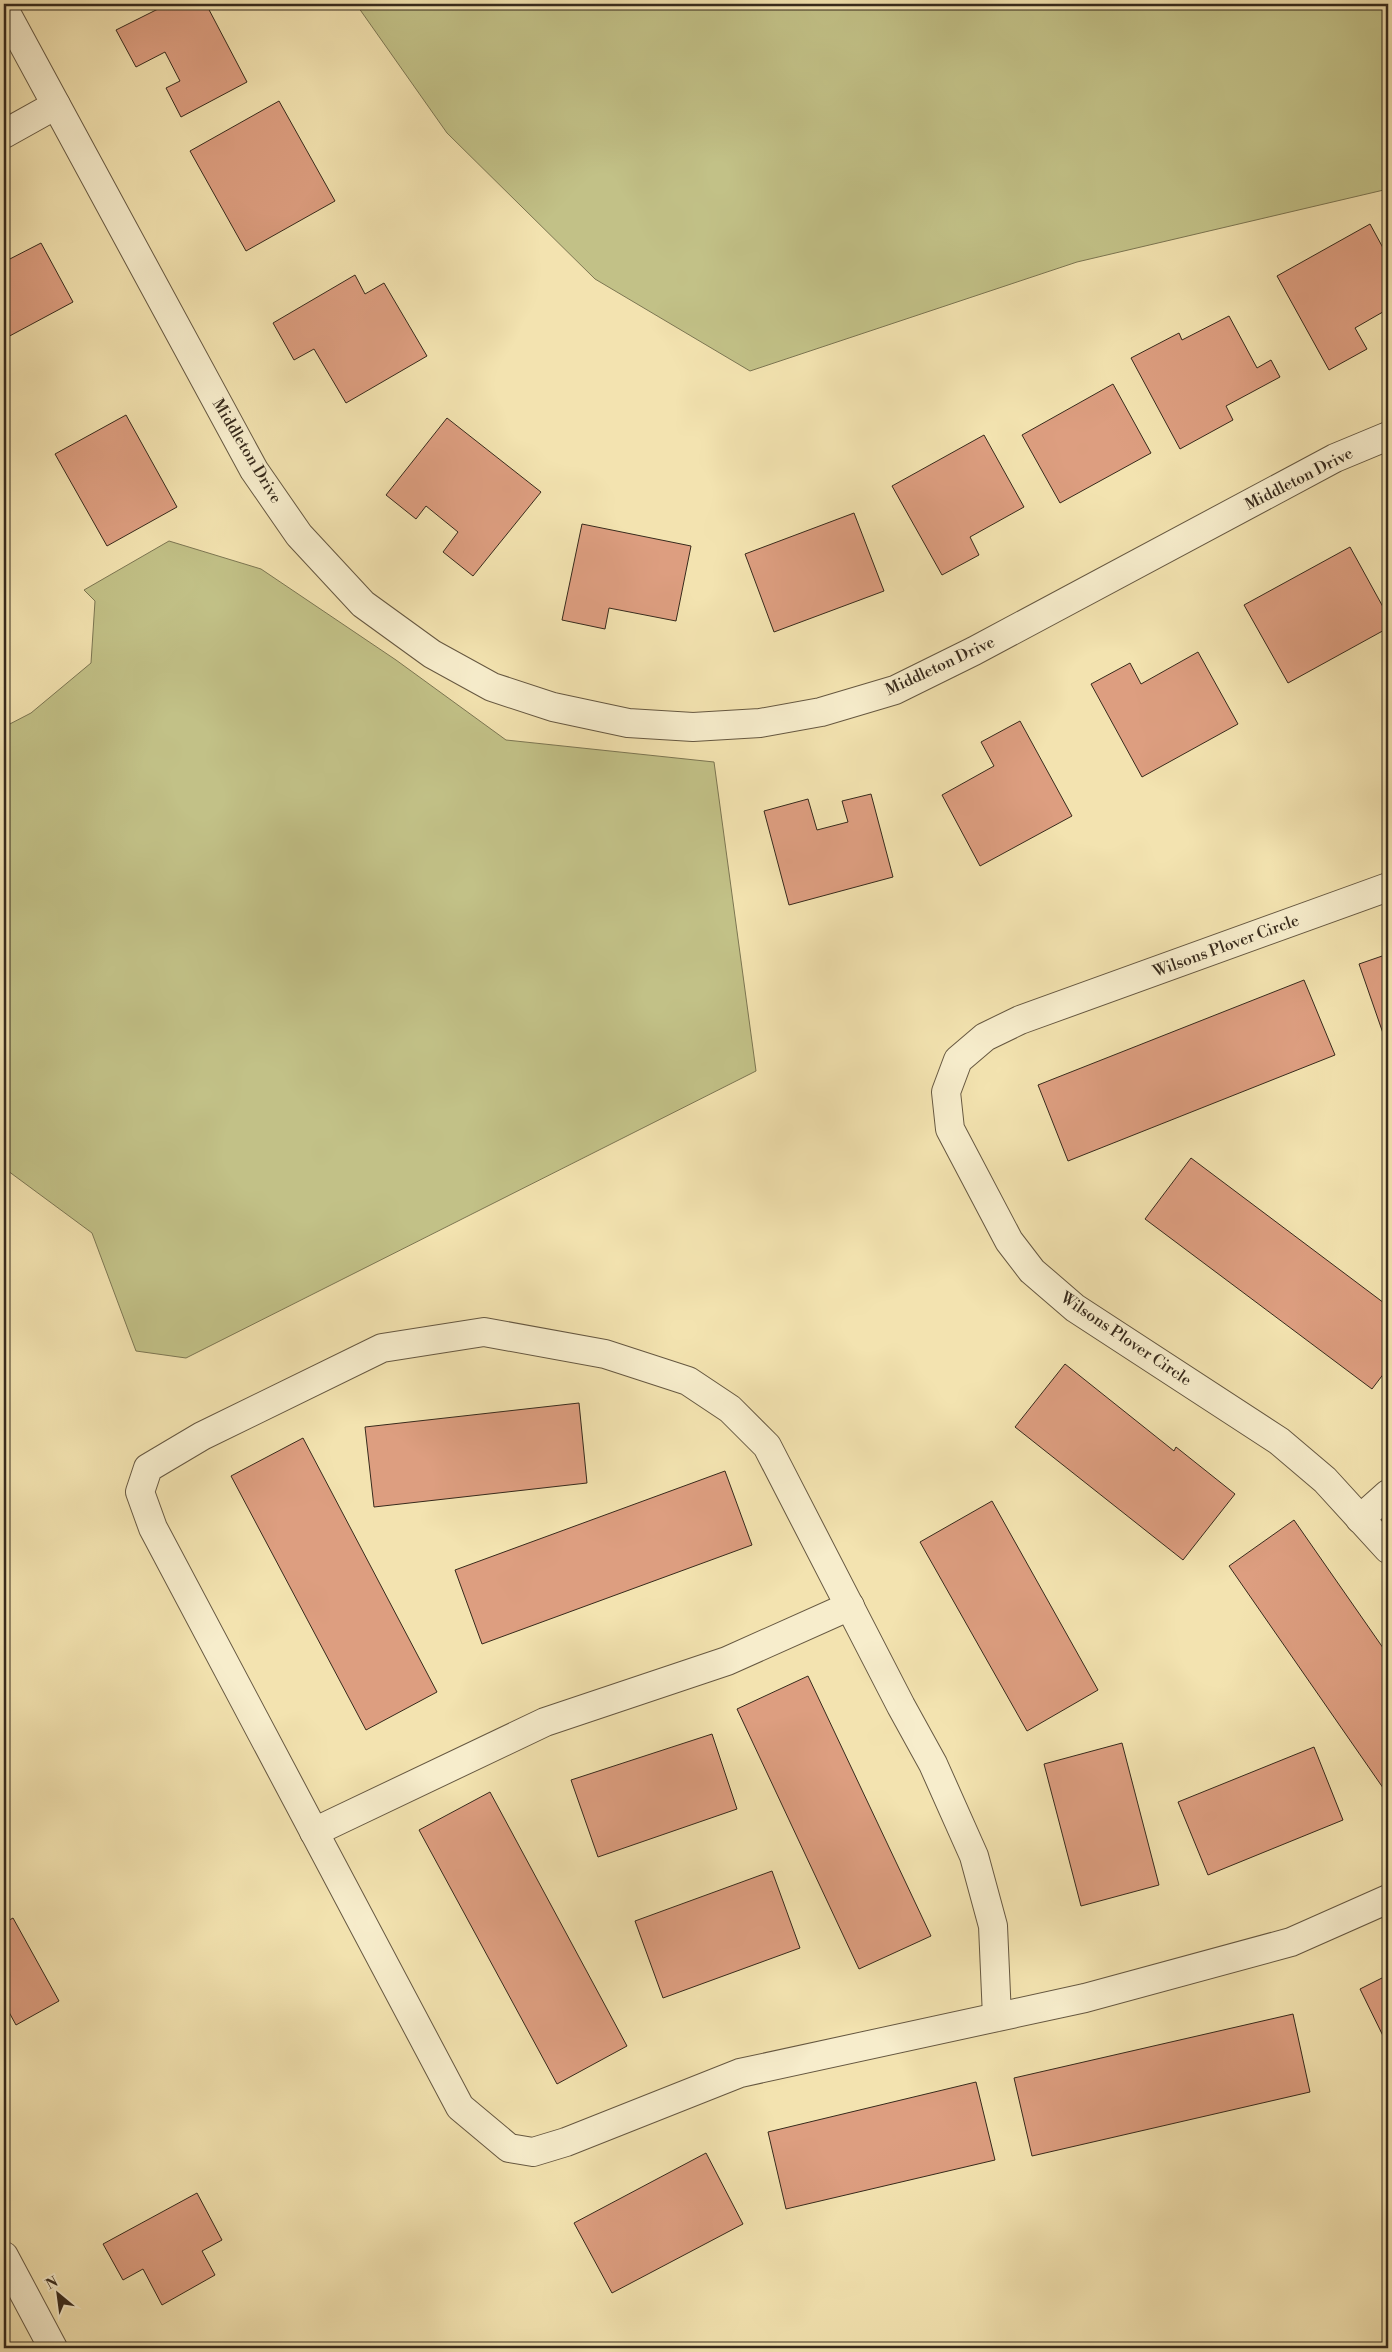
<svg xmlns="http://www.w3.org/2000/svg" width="1392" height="2352" viewBox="0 0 1392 2352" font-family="'Libre Bodoni',serif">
	<rect width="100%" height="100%" fill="#f3e3b0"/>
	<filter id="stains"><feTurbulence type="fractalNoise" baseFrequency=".004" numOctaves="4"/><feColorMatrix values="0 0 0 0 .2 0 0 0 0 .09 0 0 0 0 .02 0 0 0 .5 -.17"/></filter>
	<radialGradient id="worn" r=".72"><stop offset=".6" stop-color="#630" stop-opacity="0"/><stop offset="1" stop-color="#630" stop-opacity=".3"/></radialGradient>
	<g fill="#c2c187" stroke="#7c7652">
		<path d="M356 4H1388V189L1077 262 750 371 595 279 447 133Z"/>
		<path d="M169 541 261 569 396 660 506 740 714 762 756 1071 186 1358 136 1351 92 1233 4 1168V727L31 713 91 663 95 601 84 590Z"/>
	</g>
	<g fill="#dd9e80" stroke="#372a1c">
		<path d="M168 4H206L247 82 181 117 166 88 180 81 165 52 136 67 116 30Z"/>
		<path d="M279 101 335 201 246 251 190 151Z"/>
		<path d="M1370 224 1388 257V309L1355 328 1367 349 1329 370 1277 276Z"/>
		<path d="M41 243 73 302 4 339V262Z"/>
		<path d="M355 275 365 294 384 283 427 356 346 403 314 349 294 360 273 323Z"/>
		<path d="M1229 316 1257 368 1271 360 1280 377 1226 406 1233 420 1180 449 1131 358 1179 333 1182 340Z"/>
		<path d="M1113 384 1151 453 1060 503 1022 435Z"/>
		<path d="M126 415 177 507 107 546 55 454Z"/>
		<path d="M447 418 541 492 473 576 443 552 458 532 426 506 416 519 386 495Z"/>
		<path d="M984 435 1024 507 970 537 979 555 942 575 892 486Z"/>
		<path d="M854 513 884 591 774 632 745 554Z"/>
		<path d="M582 524 691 546 676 621 609 608 605 629 562 620Z"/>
		<path d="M1350 547 1388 616V628L1288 683 1244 605Z"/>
		<path d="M1198 652 1238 724 1142 777 1091 684 1130 663 1141 684Z"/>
		<path d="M1020 721 1072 816 980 866 942 795 994 766 981 742Z"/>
		<path d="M871 794 893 877 789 905 764 811 808 799 817 830 848 822 842 801Z"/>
		<path d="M1388 954V1038L1385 1039 1359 964Z"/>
		<path d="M1304 980 1335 1055 1068 1161 1038 1085Z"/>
		<path d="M1191 1158 1388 1306V1368L1372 1389 1145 1219Z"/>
		<path d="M1065 1364 1174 1451 1176 1447 1235 1494 1183 1560 1015 1427Z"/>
		<path d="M579 1403 587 1483 374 1507 365 1427Z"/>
		<path d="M303 1438 437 1692 366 1730 231 1476Z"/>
		<path d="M725 1471 752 1545 482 1644 455 1570Z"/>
		<path d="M992 1501 1098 1690 1027 1731 920 1542Z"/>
		<path d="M1294 1520 1388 1655V1795L1229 1566Z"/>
		<path d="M808 1676 931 1936 859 1969 737 1709Z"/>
		<path d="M712 1734 737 1809 598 1857 571 1780Z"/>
		<path d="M1122 1743 1159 1885 1081 1906 1044 1764Z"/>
		<path d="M1314 1747 1343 1820 1208 1875 1178 1802Z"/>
		<path d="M490 1792 627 2046 557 2084 419 1830Z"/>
		<path d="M772 1871 800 1948 663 1998 635 1921Z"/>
		<path d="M13 1918 59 2001 16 2025 4 2003V1923Z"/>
		<path d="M1388 1975V2046L1360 1989Z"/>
		<path d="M1293 2014 1310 2092 1032 2156 1014 2078Z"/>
		<path d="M976 2082 995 2160 786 2209 768 2132Z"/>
		<path d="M706 2153 743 2224 612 2293 574 2223Z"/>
		<path d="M197 2193 222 2240 202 2251 215 2275 162 2305 143 2269 123 2280 103 2244Z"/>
	</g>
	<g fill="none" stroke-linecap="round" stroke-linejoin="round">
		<g stroke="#665841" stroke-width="30">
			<g id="minor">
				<path d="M4 9 254 470 299 535 363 604 432 654 492 687 553 707 628 723 693 727 760 723 821 712 895 690 974 651 1335 458 1388 436"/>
				<path d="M4 134 56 105"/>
				<path d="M1388 887 1020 1020 985 1037 958 1060 946 1092 950 1129 1009 1241 1032 1271 1075 1308 1279 1441 1325 1480 1388 1549"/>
				<path d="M1360 1519 1388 1494"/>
				<path d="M314 1832 545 1722 727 1661 850 1606"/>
				<path d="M997 2017 993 1926 974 1856 933 1764 901 1706 767 1446 730 1409 688 1381 605 1354 484 1332 382 1348 202 1436 148 1468 140 1492 153 1528 460 2107 509 2148 533 2152 566 2142 740 2073 1085 1998 1291 1942 1388 1899"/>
				<path d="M4 2256 53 2348"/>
			</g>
		</g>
		<use href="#minor" stroke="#f7edcc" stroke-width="28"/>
	</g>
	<g text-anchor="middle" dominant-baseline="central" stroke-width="4.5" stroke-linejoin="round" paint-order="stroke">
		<g font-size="16" fill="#372a1c" stroke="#f7edcc">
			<text transform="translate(247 451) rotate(59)">Middleton Drive</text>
			<text transform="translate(1299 479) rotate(-27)">Middleton Drive</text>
			<text transform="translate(940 666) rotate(-25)">Middleton Drive</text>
			<text transform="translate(1226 946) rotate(-20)">Wilsons Plover Circle</text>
			<text transform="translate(1126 1339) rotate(34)">Wilsons Plover Circle</text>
		</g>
	</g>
	<rect width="1392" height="2352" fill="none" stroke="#f3e3b0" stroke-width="20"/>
	<rect x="5" y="5" width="1382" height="2342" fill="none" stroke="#372a1c" stroke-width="2.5"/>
	<rect x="10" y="10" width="1372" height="2332" fill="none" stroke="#372a1c"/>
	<g transform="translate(58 2294) rotate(331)" stroke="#f7edcc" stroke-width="4" paint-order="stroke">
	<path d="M0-4L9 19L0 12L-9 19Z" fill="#372a1c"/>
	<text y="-8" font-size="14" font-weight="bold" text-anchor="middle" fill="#372a1c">N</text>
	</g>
	<rect width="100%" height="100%" filter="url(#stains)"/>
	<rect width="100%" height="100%" fill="url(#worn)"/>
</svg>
